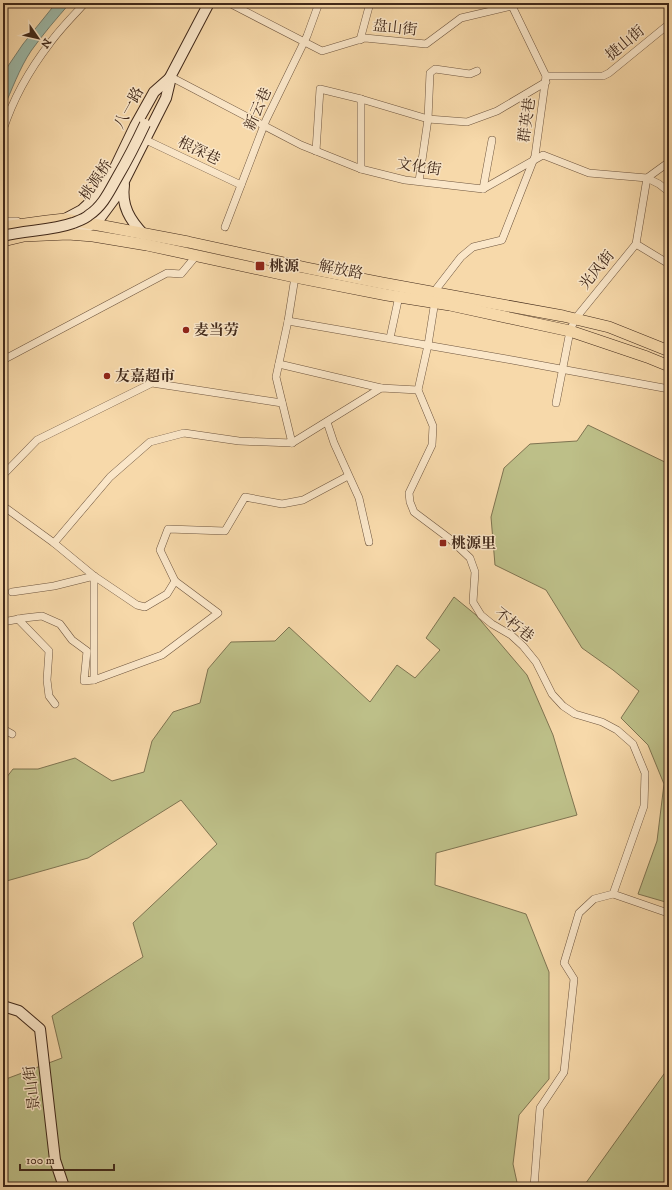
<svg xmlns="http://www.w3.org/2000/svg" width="672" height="1190" viewBox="0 0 672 1190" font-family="'IM FELL DW Pica','Noto Serif SC',serif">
	<rect width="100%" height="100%" fill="#f7d9aa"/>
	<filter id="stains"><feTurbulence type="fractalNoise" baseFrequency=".005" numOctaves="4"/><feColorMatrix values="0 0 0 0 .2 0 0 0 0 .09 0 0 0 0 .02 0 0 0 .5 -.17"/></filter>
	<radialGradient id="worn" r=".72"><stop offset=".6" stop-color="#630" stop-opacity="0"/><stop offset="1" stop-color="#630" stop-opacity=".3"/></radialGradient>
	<g fill="#bdbf88" stroke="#7f7451">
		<path d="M588 425 669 464V903L638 894 657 841 664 784 648 745 621 718 639 691 613 670 582 648 546 590 495 565 491 517 504 468 530 444 577 441Z"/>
		<path d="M454 597 476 615 527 675 553 735 577 815 436 853 435 885 526 914 549 972V1079L519 1115 513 1164 518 1187H3V1075L6 1079 62 1058 52 1016 143 957 133 923 217 844 181 800 88 858 3 882V782L13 769H38L75 758 112 781 144 772 152 741 173 712 200 703 208 669 231 642 275 641 289 627 370 702 397 665 415 678 440 650 426 638Z"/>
		<path d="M669 1067V1187H583Z"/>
	</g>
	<path fill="#9dbaaa" stroke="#788070" d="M56 3H70C57 18 43 34 31 51 19 69 12 90 3 109V79L6 69 23 44Z"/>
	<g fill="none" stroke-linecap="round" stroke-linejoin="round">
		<g stroke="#6e553e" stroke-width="8">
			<g id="street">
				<path d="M229 3 322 51 365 38 426 44 461 18 512 6 511 3"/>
				<path d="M512 6 546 76 535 156 502 240 473 247 461 257 437 288 428 345 418 390 433 426 432 445 409 493 410 502 414 512 450 539 470 558 475 572 473 602 481 615 492 624 511 635 523 646 536 662 552 694 563 706 575 714 602 722 617 730 633 744 645 773 644 806 613 894 665 912"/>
				<path d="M360 40 370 3"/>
				<path d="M546 76H603L609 73 669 24"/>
				<path d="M171 77 301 145 361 169 405 180 483 189 543 155 589 173 647 178 659 184 669 192"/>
				<path d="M361 99V169"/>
				<path d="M3 130C13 99 30 69 50 43 60 29 73 16 85 3"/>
				<path d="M146 140 241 185"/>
				<path d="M316 151 320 89 361 99 428 119 467 122 497 111 546 82"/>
				<path d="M419 181 428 119 430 73 435 69 470 74 477 71"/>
				<path d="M483 189 492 140"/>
				<path d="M3 221H17"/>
				<path d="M225 227 266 120 307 36 319 3"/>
				<path d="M636 244 669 264"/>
				<path d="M288 321 512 360 669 389"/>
				<path d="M390 338 399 296"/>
				<path d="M3 360 167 273 181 274 196 256"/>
				<path d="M279 364 381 388"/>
				<path d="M556 403 570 331 575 319 636 244 647 178 669 162"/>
				<path d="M327 422 334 443 359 498 369 542"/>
				<path d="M292 443 381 388 418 390"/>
				<path d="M3 475 37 440 152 383 282 403"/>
				<path d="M3 506 54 543 94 576 137 605 145 607 167 594 175 581"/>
				<path d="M54 543 110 477 150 442 184 433 239 441 292 443 276 377 288 321 295 277"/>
				<path d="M12 592 54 586 94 576V680L162 655 218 613 175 581 160 550 168 529 225 531 245 497 282 504 303 500 348 476"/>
				<path d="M18 619 49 651 47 680 49 696 55 704"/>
				<path d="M3 622 24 618 42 616 60 624 72 640 87 651 84 681 94 680"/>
				<path d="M3 729 12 734"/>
				<path d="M534 1187 540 1108 564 1072 574 979 564 963 579 913 594 899 613 894"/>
			</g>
		</g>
		<g stroke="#41291a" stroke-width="12">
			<g id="secondary">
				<path d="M167 83 209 3"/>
				<path d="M124 185C121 206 130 220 144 235"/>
				<path d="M65 219 82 210 97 196 111 176 135 126 154 92 171 77"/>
				<path d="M69 234 81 230 93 224 100 218 117 195 166 98 171 77"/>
				<path d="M3 1006 19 1011 40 1029 55 1160 64 1187"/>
			</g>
		</g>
		<g stroke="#41291a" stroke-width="12">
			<g id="primary">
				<path d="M3 227 47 221 65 219 93 224 188 242 307 268 382 283 563 316 609 327 669 351"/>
				<path d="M3 241 24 236 68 234 93 236 147 245 295 277 387 295 450 305 570 331 647 357 669 366"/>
			</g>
		</g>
		<use href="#street" stroke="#fae6c8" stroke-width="7"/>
		<use href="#secondary" stroke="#fae6c8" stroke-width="10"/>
		<use href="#primary" stroke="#f7d9aa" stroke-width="11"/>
		<g stroke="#41291a" stroke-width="12" stroke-linecap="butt">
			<path id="secondary-bridge" d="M3 236C26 230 51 231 73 223 78 221 85 219 89 215 103 206 110 190 118 176 128 159 137 141 145 124"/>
		</g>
		<use href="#secondary-bridge" stroke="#fae6c8" stroke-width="10"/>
	</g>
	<g fill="#8f2418" stroke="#fae6c8" stroke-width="1.5">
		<rect x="255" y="261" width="10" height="10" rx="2"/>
		<circle cx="186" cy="330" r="4"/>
		<circle cx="107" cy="376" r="4"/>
		<rect x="439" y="539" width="8" height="8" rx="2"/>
	</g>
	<g text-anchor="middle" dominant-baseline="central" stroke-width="3" stroke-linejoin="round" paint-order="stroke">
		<g font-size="15" fill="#41291a" stroke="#fae6c8">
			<text transform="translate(395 28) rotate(6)">盘山街</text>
			<text transform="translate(625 43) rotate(-40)">捷山街</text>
			<text transform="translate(129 108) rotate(-61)">八一路</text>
			<text transform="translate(258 109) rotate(-66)">新云巷</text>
			<text transform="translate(527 120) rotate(-82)">群英巷</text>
			<text transform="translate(199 151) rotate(26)">根深巷</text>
			<text transform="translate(419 167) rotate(9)">文化街</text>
			<text transform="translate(96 180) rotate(-56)">桃源桥</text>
			<text transform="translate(341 270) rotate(11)">解放路</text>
			<text transform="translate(597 270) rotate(-51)">光风街</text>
			<text transform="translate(514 625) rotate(38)">不朽巷</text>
			<text transform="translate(32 1088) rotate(-97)">景山街</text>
		</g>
		<g font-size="15" font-weight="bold" fill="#41291a" stroke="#fae6c8" text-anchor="start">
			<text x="269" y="266">桃源</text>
			<text x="194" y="330">麦当劳</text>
			<text x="115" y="376">友嘉超市</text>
			<text x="451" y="543">桃源里</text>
		</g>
	</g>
	<rect width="672" height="1190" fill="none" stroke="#f7d9aa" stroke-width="16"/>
	<rect x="4" y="4" width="664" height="1182" fill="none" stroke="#41291a" stroke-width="2"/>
	<rect x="8" y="8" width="656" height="1174" fill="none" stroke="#41291a"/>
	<g transform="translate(38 38) rotate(124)" stroke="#fae6c8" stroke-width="3" paint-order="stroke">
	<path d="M0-3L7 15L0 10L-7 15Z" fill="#41291a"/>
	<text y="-6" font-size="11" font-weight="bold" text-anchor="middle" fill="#41291a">N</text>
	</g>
	<path d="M20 1164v6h94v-6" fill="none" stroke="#41291a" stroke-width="2"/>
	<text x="26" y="1164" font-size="12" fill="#41291a" stroke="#fae6c8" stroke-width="3" paint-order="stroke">100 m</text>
	<rect width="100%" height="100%" filter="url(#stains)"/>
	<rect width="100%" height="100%" fill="url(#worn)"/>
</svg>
